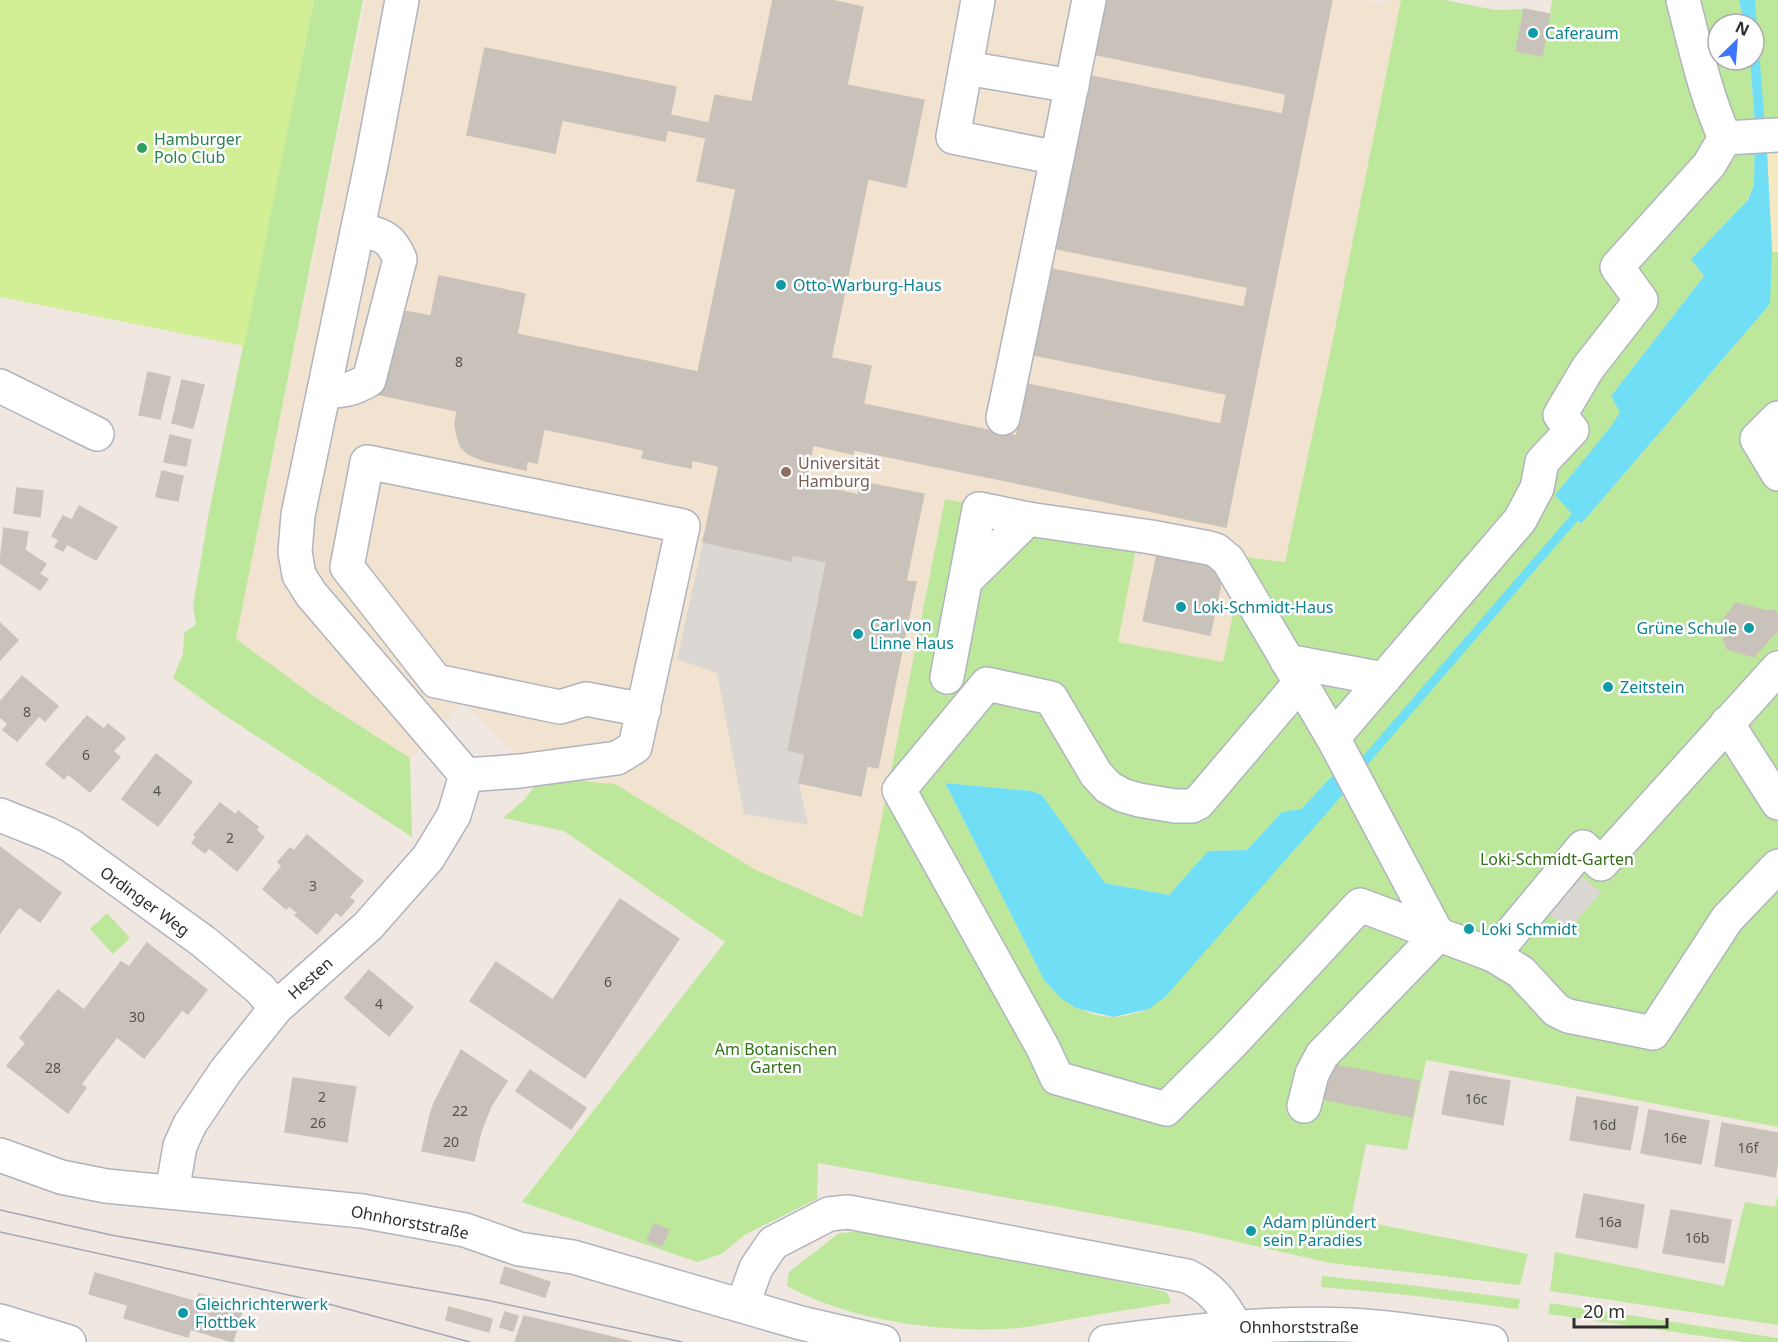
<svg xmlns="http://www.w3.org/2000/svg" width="1778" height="1342" viewBox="0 0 1778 1342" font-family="'Noto Sans',sans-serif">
	<rect width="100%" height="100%" fill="#efe7e0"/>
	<path fill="#f1e3cf" d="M366 0H1366L1385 5 1386 0H1401L1332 344 1285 563 1245 557 1223 662 1118 642 1138 538 945 499 862 918 755 869 541 778 463 702 410 758 318 699 235 640Z"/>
	<g fill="#bde89b" fill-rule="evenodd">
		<path d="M314 0H363L236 639 318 699 410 758 412 837 221 713 173 678 183 654 184 633 196 624 193 606 209 512Z"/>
		<path d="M1401 0H1444L1495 10 1524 9 1550 14 1552 0H1739L1744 24H1718V60H1750L1755 124 1754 185 1747 201 1691 259 1704 276 1611 396 1621 412 1612 425 1556 494 1581 524 1770 304 1755 0H1778V1127L1426 1060 1407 1150 1366 1144 1351 1219 1528 1254 1520 1285 1330 1263 1194 1232 818 1163 817 1199 746 1234 721 1254 697 1262 522 1202 725 942 564 831 503 818 524 800 541 778 615 784 754 869 862 917 945 499 1138 538 1118 642 1223 662 1245 557 1285 562 1332 344ZM1335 773 1149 1009C1138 1012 1124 1018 1112 1017 1083 1016 1062 999 1044 980L945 783 1032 791 1042 795 1105 883 1169 895 1208 851 1247 850 1282 812 1301 809Z"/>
		<path d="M107 913 130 938 113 954 90 929Z"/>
		<path d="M1778 1194V1325L1550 1291 1555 1252 1724 1286 1745 1202 1775 1207Z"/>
		<path d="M864 1231 905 1236 1163 1291 1168 1294 1171 1303C1138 1308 1105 1313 1072 1319 1054 1322 1036 1326 1018 1328 947 1334 849 1321 787 1286L789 1272 839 1233Z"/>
		<path d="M1322 1276 1409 1285 1520 1299 1518 1309 1408 1295 1321 1287Z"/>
		<path d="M1550 1303 1778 1338V1342H1744L1548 1314Z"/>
	</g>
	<path fill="#f5e8c3" d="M1778 151V252H1772L1767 152Z"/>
	<path fill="#d3ef96" d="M0 0H314L244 346 0 297Z"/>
	<g fill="#dbd7d3">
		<path d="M703 542 790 560 792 555 827 562 788 750 805 754 799 783 808 825 744 814 717 673 677 659Z"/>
		<path d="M1576 872 1601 892 1569 930 1544 910Z"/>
	</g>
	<g fill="#70dff5">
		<path d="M1739 0H1755L1767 152 1772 252 1770 304 1581 524 1555 495 1612 425 1620 412 1611 396 1704 276 1691 259 1748 200 1754 185 1755 124 1750 60H1754V24H1744Z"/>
		<path d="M1335 773 1346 791 1166 996 1149 1009 1113 1017 1076 1008 1062 999 1044 980 945 783 1032 791 1042 795 1105 883 1169 895 1208 851 1247 850 1282 812 1301 809Z"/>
	</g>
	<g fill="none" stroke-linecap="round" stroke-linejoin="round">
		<path stroke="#70dff5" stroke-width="9" d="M1363 763 1581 510"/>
	</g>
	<g fill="#c8c2bb" stroke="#cbc3b9" stroke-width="1.5">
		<path d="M773 0H831L863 7 847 85 924 100 906 187 868 179 831 358 871 366 854 450 853 454 813 445 805 483 841 491 827 562 792 555 791 561 703 542 719 466 692 460 691 468 642 458 644 450 544 429 537 463 527 461 526 470 485 461 468 454 461 447 457 436 455 424 457 411 376 394 393 309 431 316 439 276 525 294 517 334 698 372 736 189 697 181 715 95 752 102Z"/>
		<path d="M1104 0H1305L1286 94 1093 54Z"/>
		<path d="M1305 0H1332L1226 527 1201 522Z"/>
		<path d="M1524 9 1550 14 1542 56 1516 51Z"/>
		<path d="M485 48 676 87 665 141 562 120 555 153 467 135Z"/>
		<path d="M1091 76 1282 114 1247 287 1057 249Z"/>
		<path d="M670 115 709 123 706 138 667 130Z"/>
		<path d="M1046 268 1244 307 1226 394 1029 354Z"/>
		<path d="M148 372 170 377 160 419 139 415Z"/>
		<path d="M182 380 204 385 193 428 172 423Z"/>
		<path d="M1027 384 1220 424 1201 522 1007 481Z"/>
		<path d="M863 404 1017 436 1007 481 854 450Z"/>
		<path d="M170 435 191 440 186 466 164 462Z"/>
		<path d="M162 471 183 476 178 501 156 497Z"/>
		<path d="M861 482 924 494 906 581 916 582 878 768 867 766 861 796 799 783 805 754 788 750 841 491 858 495Z"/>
		<path d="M17 488 43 491 40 517 14 513Z"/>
		<path d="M79 506 117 527 96 560 67 544 63 551 55 547 59 540 52 536 63 516 72 520Z"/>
		<path d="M4 528 28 532 25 550 46 564 39 574 48 579 40 590 0 563Z"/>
		<path d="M1157 555 1224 569 1210 635 1143 621Z"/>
		<path d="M1736 603 1767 611 1775 610 1778 617V632L1774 634 1754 657 1727 649 1719 625Z"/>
		<path d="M0 623 18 640 0 660Z"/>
		<path d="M22 676 58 706 45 721 39 716 17 741 3 730 8 724 0 717V702Z"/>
		<path d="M87 716 104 729 108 724 125 738 113 751 120 757 90 792 68 774 64 779 46 764Z"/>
		<path d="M156 754 192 782 158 826 122 799Z"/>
		<path d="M220 803 236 815 238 811 258 827 256 830 264 837 237 871 209 848 205 853 192 843 197 836 194 835Z"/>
		<path d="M307 835 363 881 349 897 354 901 341 916 336 912 317 934 295 915 298 913 289 906 286 909 263 889 282 866 278 862 290 848 294 851Z"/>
		<path d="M0 847 61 893 40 922 19 907 0 933Z"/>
		<path d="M620 899 679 939 585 1078 470 1001 496 962 553 1000Z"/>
		<path d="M147 943 207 990 188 1014 182 1010 144 1058 117 1037 81 1084 86 1088 68 1113 7 1066 26 1043 20 1038 58 990 84 1010 121 962 129 967Z"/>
		<path d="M369 970 413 1007 389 1036 345 998Z"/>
		<path d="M461 1050 507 1081 491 1106 445 1082Z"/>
		<path d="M1324 1063 1419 1081 1412 1117 1317 1098Z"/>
		<path d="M530 1070 586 1108 571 1129 516 1091Z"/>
		<path d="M1450 1071 1510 1081 1503 1125 1442 1114Z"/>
		<path d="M293 1078 356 1087 351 1115 289 1105Z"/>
		<path d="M445 1082 491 1106 481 1131 430 1116 434 1103Z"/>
		<path d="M1577 1097 1638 1107 1630 1150 1570 1140Z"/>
		<path d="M289 1105 351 1115 347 1142 285 1132Z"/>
		<path d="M1649 1110 1709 1121 1701 1164 1641 1153Z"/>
		<path d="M430 1116 481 1131 474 1161 422 1151Z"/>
		<path d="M1722 1123 1778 1133V1160L1775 1177 1715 1166Z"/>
		<path d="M1584 1194 1644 1205 1637 1248 1576 1237Z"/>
		<path d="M1671 1210 1731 1220 1724 1263 1663 1253Z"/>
		<path d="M654 1224 669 1230 662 1246 647 1240Z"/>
		<path d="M505 1267 550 1282 545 1297 500 1283Z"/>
		<path d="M95 1273 197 1302 199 1294 243 1307 233 1342 190 1329 188 1337 124 1318 128 1305 89 1294Z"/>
		<path d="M449 1307 492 1319 489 1332 446 1320Z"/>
		<path d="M505 1312 518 1316 513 1331 500 1327Z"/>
		<path d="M524 1316 591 1332 632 1342H515Z"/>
	</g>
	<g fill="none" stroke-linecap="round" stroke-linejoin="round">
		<g stroke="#b0b4be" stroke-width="36">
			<g id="minor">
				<path d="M402 0 372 160 298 515 295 552 299 575 311 594 466 775"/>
				<path d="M978 0 953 137 1057 158 1089 0"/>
				<path d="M1683 0C1695 46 1705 94 1725 138"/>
				<path d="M966 68 1072 86"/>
				<path d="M0 386 97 434"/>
				<path d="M324 391C342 392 353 389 369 380L400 259C390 235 380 235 358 229"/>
				<path d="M1003 418 1057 158"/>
				<path d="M1778 418 1757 439 1778 474"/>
				<path d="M1028 519 1151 537 1209 548 1216 550 1228 560 1333 738"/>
				<path d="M1287 661 1384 679"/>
				<path d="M947 677 979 509 1028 519 967 579"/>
				<path d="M1300 683 1198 803 1192 806H1175L1139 800 1122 795 1108 787 1096 774 1051 698 987 684 899 790 1043 1048 1057 1078 1166 1109 1233 1042 1360 905 1493 955 1521 972 1556 1010 1568 1016 1653 1033 1727 919 1778 866"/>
				<path d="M1727 723 1778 803"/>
				<path d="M466 775 520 771 617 758 635 747 683 526 367 462 347 567 436 681 560 707 586 699 644 710"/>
				<path d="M0 815 48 834 70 845 204 942 260 989 276 1008"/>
				<path d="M1438 935 1333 738 1520 520 1537 488 1542 462 1572 430 1560 415 1588 368 1641 300 1617 267 1709 165 1725 138 1778 135"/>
				<path d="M1493 955 1583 847 1601 864 1778 668"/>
				<path d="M1304 1106 1312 1074 1322 1055 1438 935"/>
				<path d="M0 1155 61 1177 106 1186 362 1211 465 1230 519 1249 573 1257 801 1323 883 1342"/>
				<path d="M172 1192 180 1146 190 1124 225 1072 276 1008 368 926 428 858 454 815 466 775"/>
				<path d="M743 1304 756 1268 773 1243 829 1214 848 1212 1187 1276C1212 1288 1222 1302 1235 1326"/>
				<path d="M0 1321 69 1342"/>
				<path d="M1106 1342C1187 1332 1267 1321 1349 1325 1396 1327 1444 1336 1491 1342"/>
			</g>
		</g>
		<use href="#minor" stroke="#fff" stroke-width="33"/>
		<g stroke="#a2a8b9" stroke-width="1.5">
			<path d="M0 1210 111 1235 486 1300 682 1342"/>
			<path d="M0 1232 325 1303 470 1342"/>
		</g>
	</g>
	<g fill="#0f9aa8" stroke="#fff" stroke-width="2">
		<circle cx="1533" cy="33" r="6"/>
		<circle cx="781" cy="285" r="6"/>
		<circle cx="1181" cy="607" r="6"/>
		<circle cx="1749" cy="628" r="6"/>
		<circle cx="858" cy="634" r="6"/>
		<circle cx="1608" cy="687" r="6"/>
		<circle cx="1469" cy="929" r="6"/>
		<circle cx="1251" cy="1231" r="6"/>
		<circle cx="183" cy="1313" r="6"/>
	</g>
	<circle fill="#2e9e5b" stroke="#fff" stroke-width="2" cx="142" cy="148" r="6"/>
	<circle fill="#8d6e63" stroke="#fff" stroke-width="2" cx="786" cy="472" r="6"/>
	<g text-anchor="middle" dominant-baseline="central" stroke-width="5" stroke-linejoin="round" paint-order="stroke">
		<g font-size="14" fill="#545351">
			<text x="459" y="361">8</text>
			<text x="27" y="711">8</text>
			<text x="86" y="754">6</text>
			<text x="157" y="790">4</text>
			<text x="230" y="837">2</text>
			<text x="313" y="885">3</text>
			<text x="608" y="981">6</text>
			<text x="379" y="1003">4</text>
			<text x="137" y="1016">30</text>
			<text x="53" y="1067">28</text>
			<text x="322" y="1096">2</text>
			<text x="1476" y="1098">16c</text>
			<text x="460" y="1110">22</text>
			<text x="318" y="1122">26</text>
			<text x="1604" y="1124">16d</text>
			<text x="1675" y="1137">16e</text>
			<text x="451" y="1141">20</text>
			<text x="1748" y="1147">16f</text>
			<text x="1610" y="1221">16a</text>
			<text x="1697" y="1237">16b</text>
		</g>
		<g font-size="16" fill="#0d838f" stroke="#fff" text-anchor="start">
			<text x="1545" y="33">Caferaum</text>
			<text x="793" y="285">Otto-Warburg-Haus</text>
			<text x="1193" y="607">Loki-Schmidt-Haus</text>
			<text x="870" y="625">Carl von<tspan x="870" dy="18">Linne Haus</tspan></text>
			<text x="1737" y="628" text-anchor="end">Grüne Schule</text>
			<text x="1620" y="687">Zeitstein</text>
			<text x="1481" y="929">Loki Schmidt</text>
			<text x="1263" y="1222">Adam plündert<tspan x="1263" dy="18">sein Paradies</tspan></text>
			<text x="195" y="1304">Gleichrichterwerk<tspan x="195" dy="18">Flottbek</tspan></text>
		</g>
		<g font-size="16" fill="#27864d" stroke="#fff" text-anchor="start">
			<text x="154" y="139">Hamburger<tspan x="154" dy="18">Polo Club</tspan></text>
		</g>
		<g font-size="16" fill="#785e54" stroke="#fff" text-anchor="start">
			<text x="798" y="463">Universität<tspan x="798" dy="18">Hamburg</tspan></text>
		</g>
		<g font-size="16" fill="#337118" stroke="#fff">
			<text x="1557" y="859">Loki-Schmidt-Garten</text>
			<text x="776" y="1049">Am Botanischen<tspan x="776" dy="18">Garten</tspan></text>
		</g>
		<g font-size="16" fill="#2e2e2e" stroke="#fff">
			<text transform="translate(145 901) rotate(36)">Ordinger Weg</text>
			<text transform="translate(310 978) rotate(-42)">Hesten</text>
			<text transform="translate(410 1222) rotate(11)">Ohnhorststraße</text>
			<text x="1299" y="1327">Ohnhorststraße</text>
		</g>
	</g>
	<g transform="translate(1736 42) rotate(25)"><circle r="28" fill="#ffffff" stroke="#ababab" stroke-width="1.5"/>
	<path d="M0-4.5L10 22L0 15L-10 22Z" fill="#3e75ff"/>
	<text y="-9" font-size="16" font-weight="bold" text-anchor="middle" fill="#2e2e2e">N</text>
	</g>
	<path d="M1574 1318v9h93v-9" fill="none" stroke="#2e2e2e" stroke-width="3"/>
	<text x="1583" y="1318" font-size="18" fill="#2e2e2e" stroke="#ffffff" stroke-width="4.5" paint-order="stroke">20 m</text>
</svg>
